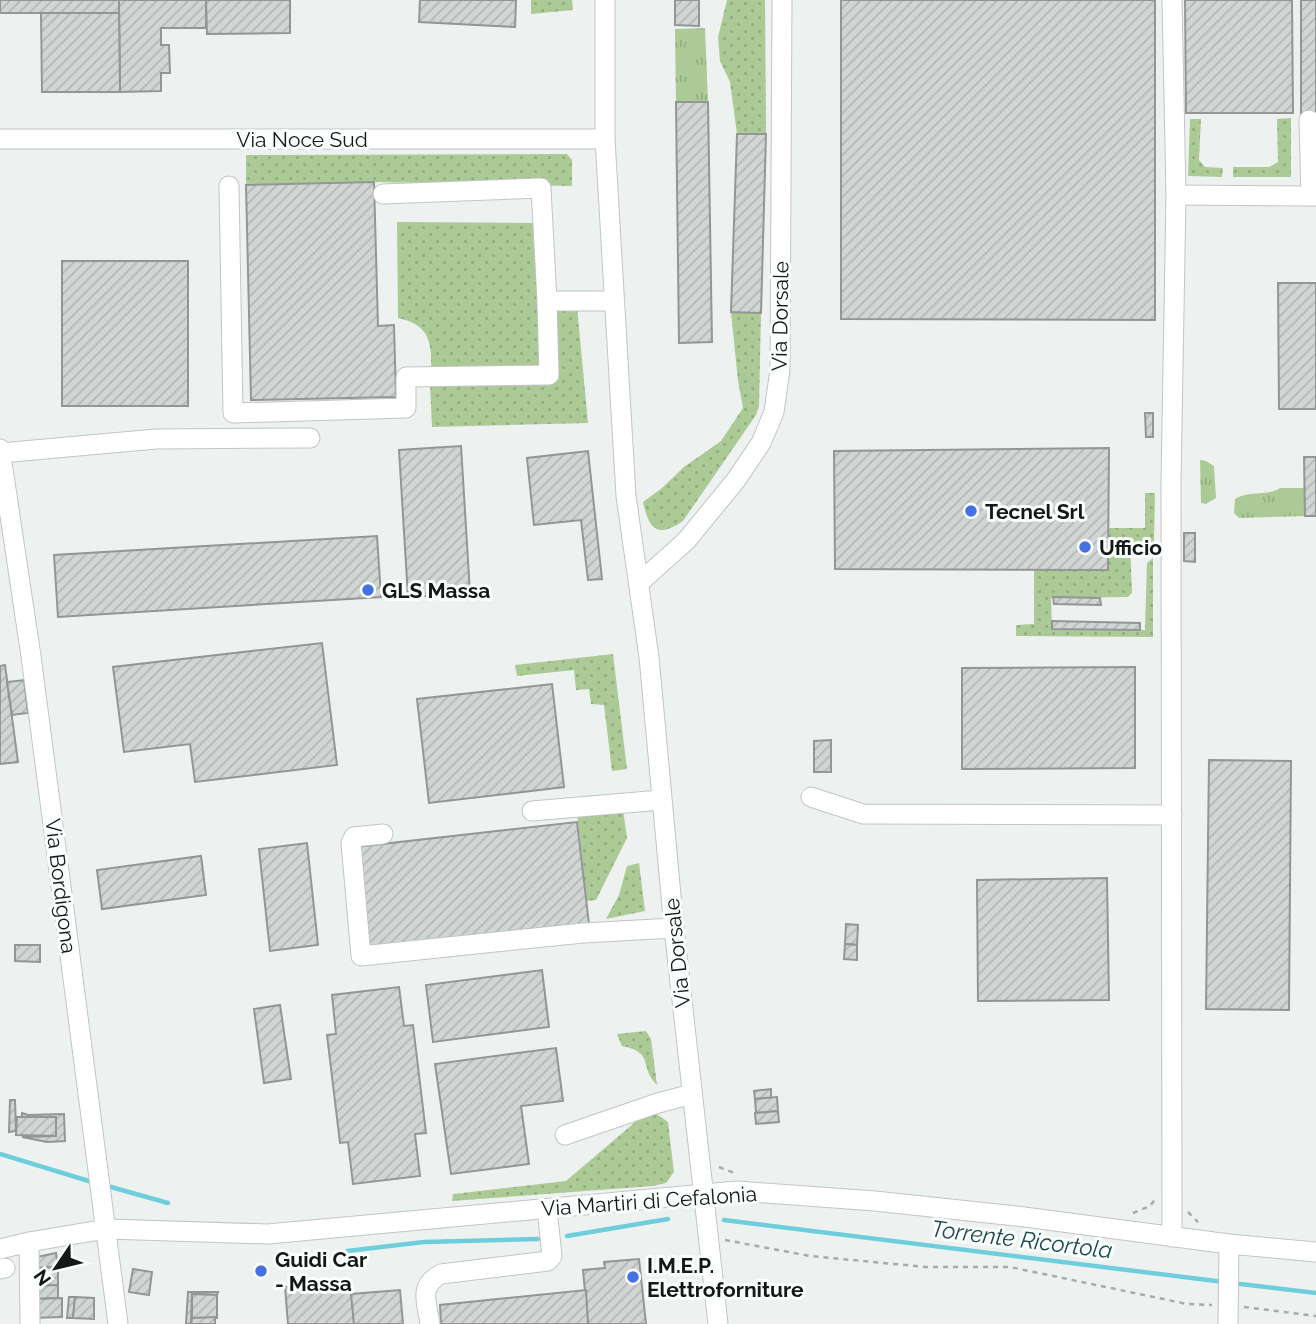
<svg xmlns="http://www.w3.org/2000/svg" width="1316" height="1324" viewBox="0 0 1316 1324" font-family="Raleway,sans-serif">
	<defs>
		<pattern id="grass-tufts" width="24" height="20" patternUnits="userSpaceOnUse" patternTransform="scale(1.75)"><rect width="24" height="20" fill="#acca96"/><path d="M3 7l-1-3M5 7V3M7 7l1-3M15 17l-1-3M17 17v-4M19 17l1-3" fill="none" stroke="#93ad81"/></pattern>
		<pattern id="garden-dots" width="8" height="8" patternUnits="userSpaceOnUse" patternTransform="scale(1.75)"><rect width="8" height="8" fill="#acca96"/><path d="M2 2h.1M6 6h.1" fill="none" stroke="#93ad81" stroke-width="1.8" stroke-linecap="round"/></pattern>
		<pattern id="building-hatch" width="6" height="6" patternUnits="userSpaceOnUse" patternTransform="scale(1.75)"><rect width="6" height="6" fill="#d1d6d5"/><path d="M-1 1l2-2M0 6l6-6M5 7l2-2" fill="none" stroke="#b3b7b6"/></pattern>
	</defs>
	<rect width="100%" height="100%" fill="#edf2f0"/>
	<g fill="url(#grass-tufts)">
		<path d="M705 28 708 102H676L675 29Z"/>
		<path d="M1200 460 1206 461 1214 466 1216 498 1206 504 1201 503Z"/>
		<path d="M1280 488H1304L1305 516 1239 518 1234 513 1235 499C1249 490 1266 497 1280 488Z"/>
	</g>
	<g fill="url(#garden-dots)">
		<path d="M531 0H572L573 10 531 14Z"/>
		<path d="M727 0H765L766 134H737L730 82 720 61 718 37Z"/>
		<path d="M1291 118V177H1233V167H1269L1278 162 1277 119Z"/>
		<path d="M1190 119H1201L1199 160 1205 167 1223 168 1222 177 1188 176Z"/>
		<path d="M555 154H567L572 160V186L374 182 246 185V155Z"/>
		<path d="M397 222 536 223 542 368 431 372C432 342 430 325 398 318Z"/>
		<path d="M577 307 588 423 432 427 430 384 540 383 555 308Z"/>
		<path d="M731 312 761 313 759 406 756 415 683 521C657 539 649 529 643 502L662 488 684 467 721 441 743 408 738 381Z"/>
		<path d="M1145 493H1155L1154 543H1130L1132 593 1128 597 1051 598 1052 629 1145 630 1147 563 1153 558V637L1016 636V625L1034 624V568L1108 528H1145Z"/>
		<path d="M613 654 627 769 612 771 604 705 591 704 589 689 576 690 574 670 517 676 515 665Z"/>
		<path d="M623 809 627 838 596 900 586 901 577 813Z"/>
		<path d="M639 863 645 911 606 919 619 895 627 866Z"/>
		<path d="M646 1031 651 1039 657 1085C639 1068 655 1052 622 1046L617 1034Z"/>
		<path d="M647 1112 655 1113 668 1122 674 1172 666 1183 653 1186 452 1201 453 1194 566 1181Z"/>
	</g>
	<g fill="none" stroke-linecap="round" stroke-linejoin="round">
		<g stroke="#6fcedc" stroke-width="4.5">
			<path d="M0 1154 92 1182"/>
			<path d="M111 1187 168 1203"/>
			<path d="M724 1220 1224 1282"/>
			<path d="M567 1236 668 1219"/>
			<path d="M347 1251 424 1242 538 1239"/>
			<path d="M1232 1283 1316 1293"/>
		</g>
	</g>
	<g fill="url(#building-hatch)" stroke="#929796" stroke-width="2">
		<rect x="0" y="0" width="119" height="13"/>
		<path d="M119 0H206V28H161V45H169L170 73H161V91L120 92Z"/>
		<path d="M206 0H290V33L207 34Z"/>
		<path d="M420 0H516L515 27 419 22Z"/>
		<path d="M675 0H699V26L675 25Z"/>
		<path d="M841 0H1155V320L841 319Z"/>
		<path d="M1185 0H1292L1293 113H1186Z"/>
		<rect x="1301" y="0" width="15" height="120"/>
		<path d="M41 13H119L120 92H42Z"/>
		<path d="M676 102H708L712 342 679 343Z"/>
		<path d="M737 134H766L761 313 731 312Z"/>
		<path d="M374 182 378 326 394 325 396 397 251 400 246 185Z"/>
		<rect x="62" y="261" width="126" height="145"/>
		<path d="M1278 283H1316V409H1279Z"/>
		<path d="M1145 413H1153V437H1146Z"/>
		<path d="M461 446 470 593 408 597 399 450Z"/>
		<path d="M1109 448 1108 570 835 569 834 451Z"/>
		<path d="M588 451 602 579 588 580 581 520 534 525 527 458Z"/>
		<path d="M1304 457H1316V516H1305Z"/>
		<path d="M1184 533H1195V562L1184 561Z"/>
		<path d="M377 536 381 597 58 617 54 555Z"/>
		<path d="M1053 597 1100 598 1101 605 1054 604Z"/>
		<path d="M1052 621 1140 623V630L1052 629Z"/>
		<path d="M322 643 337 765 195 782 190 744 124 752 113 667Z"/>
		<path d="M5 665 18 762 0 764V666Z"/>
		<path d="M1135 667V768L962 769V668Z"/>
		<path d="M24 680 28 713 12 715 7 682Z"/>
		<path d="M552 684 564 787 429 803 417 699Z"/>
		<path d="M831 740V772H814V741Z"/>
		<path d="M1209 760 1291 761 1289 1010 1206 1009Z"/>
		<path d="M577 822 589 924 368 950 356 847Z"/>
		<path d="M307 843 318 945 270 951 259 849Z"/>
		<path d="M201 856 206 895 102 909 97 870Z"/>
		<path d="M1107 878 1109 1000 978 1001 977 880Z"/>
		<path d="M846 924 858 925 857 945 845 944Z"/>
		<path d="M845 944 857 945V960L844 959Z"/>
		<path d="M15 945H40V962L15 961Z"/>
		<path d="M542 970 549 1027 433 1042 426 985Z"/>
		<path d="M399 987 404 1026 413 1025 426 1133 415 1134 420 1176 353 1184 348 1142 340 1143 327 1035 336 1034 332 995Z"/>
		<path d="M280 1005 291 1079 264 1083 254 1009Z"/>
		<path d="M556 1048 563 1101 521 1106 529 1164 451 1174 435 1064Z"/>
		<path d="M771 1089V1098L755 1099 754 1091Z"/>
		<path d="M777 1097 778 1111 756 1113 755 1099Z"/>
		<path d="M10 1100H15L16 1131 9 1132Z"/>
		<path d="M778 1111 779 1122 756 1124 755 1113Z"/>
		<path d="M22 1113 28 1115 64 1114 65 1141 47 1142 22 1137 56 1136V1117H22Z"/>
		<path d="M17 1117H56V1136L16 1135Z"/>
		<path d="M56 1253 58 1267 33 1268 32 1258Z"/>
		<path d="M639 1259 646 1324H588L583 1270 605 1268 604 1262Z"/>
		<path d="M58 1267V1285L34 1286 33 1268Z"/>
		<path d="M133 1269 152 1272 149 1295 129 1292Z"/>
		<path d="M318 1283V1293L351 1288 354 1324H288L285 1287Z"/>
		<path d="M58 1285V1298L34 1299V1286Z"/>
		<path d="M400 1290 403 1324H354L351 1294Z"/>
		<path d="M586 1290 588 1324H441L440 1305Z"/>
		<path d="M188 1292H218L217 1295 192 1294 191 1324H186Z"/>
		<path d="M192 1294 217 1295V1318H192Z"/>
		<path d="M69 1297H75L73 1318H67Z"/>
		<path d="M75 1297 94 1298V1319L73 1318Z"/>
		<path d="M62 1298V1317L32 1318 34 1299Z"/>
		<path d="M215 1317V1324H191L192 1318Z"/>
	</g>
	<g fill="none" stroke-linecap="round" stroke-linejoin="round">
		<g stroke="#c1c5c4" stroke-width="21">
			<g id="minor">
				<path d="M605 0V139L626 496 649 657 674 928 718 1324"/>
				<path d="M1172 0 1176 195 1171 483 1172 1237"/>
				<path d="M1309 120 1311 195"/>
				<path d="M0 139H605"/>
				<path d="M229 186 233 413 406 408V377L549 375 547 301"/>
				<path d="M383 194 541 188 547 301H614"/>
				<path d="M1176 195 1316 196"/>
				<path d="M0 449 31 656 118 1324"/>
				<path d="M1 453 156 439 310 438"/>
				<path d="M639 583 686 541 736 480 761 443 774 412 780 370 782 0"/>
				<path d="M811 797 863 814 1172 815"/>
				<path d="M532 811 661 800"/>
				<path d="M383 834 354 837 351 843 361 956 583 933 674 928"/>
				<path d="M565 1135 658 1103 692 1094"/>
				<path d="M29 1242 30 1324"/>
				<path d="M0 1249 29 1242 106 1229 268 1234 737 1191 875 1201 1016 1216 1229 1244 1316 1252"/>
				<path d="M0 1269 5 1268"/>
				<path d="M430 1324C427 1302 418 1286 441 1274L548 1261 552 1256 547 1209"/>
				<path d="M1228 1324 1229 1244"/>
			</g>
		</g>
		<g stroke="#a8abaa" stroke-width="2.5" stroke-dasharray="5 5" stroke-linecap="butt">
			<path d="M719 1167 737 1174"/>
			<path d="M1188 1212 1198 1222"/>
			<path d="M1133 1213 1150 1206 1156 1198"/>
			<path d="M725 1240 810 1256 926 1267H1010L1187 1304 1212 1305"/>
			<path d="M1244 1307 1316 1316"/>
		</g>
		<use href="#minor" stroke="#fff" stroke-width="19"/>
	</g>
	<g fill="#4571e3" stroke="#fafffd" stroke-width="2.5">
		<circle cx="971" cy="511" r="7"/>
		<circle cx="1085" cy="547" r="7"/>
		<circle cx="368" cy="590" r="7"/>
		<circle cx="261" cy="1271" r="7"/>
		<circle cx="633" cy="1277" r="7"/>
	</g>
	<g text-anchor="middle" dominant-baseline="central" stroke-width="6" stroke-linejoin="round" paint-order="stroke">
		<g font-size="21" fill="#161717" stroke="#fafffd">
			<text x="302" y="139">Via Noce Sud</text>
			<text transform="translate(780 316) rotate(-89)">Via Dorsale</text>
			<text transform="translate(61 886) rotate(83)">Via Bordigona</text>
			<text transform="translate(677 953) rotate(-96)">Via Dorsale</text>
			<text transform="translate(649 1201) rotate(-4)">Via Martiri di Cefalonia</text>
		</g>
		<g font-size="21" font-weight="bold" fill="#161717" stroke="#fafffd" text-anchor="start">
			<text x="985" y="511">Tecnel Srl</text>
			<text x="1099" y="547">Ufficio</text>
			<text x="382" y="590">GLS Massa</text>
			<text x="275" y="1259">Guidi Car<tspan x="275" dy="24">- Massa</tspan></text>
			<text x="647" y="1265">I.M.E.P.<tspan x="647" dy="24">Elettroforniture</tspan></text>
		</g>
		<g font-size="23" font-style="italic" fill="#1f4a50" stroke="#fafffd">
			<text transform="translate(1022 1239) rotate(7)">Torrente Ricortola</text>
		</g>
	</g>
	<g transform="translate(56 1268) rotate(235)" stroke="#fafffd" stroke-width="5" paint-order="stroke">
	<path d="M0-5L12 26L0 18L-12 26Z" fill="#161717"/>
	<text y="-10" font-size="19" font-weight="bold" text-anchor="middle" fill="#161717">N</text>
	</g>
</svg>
